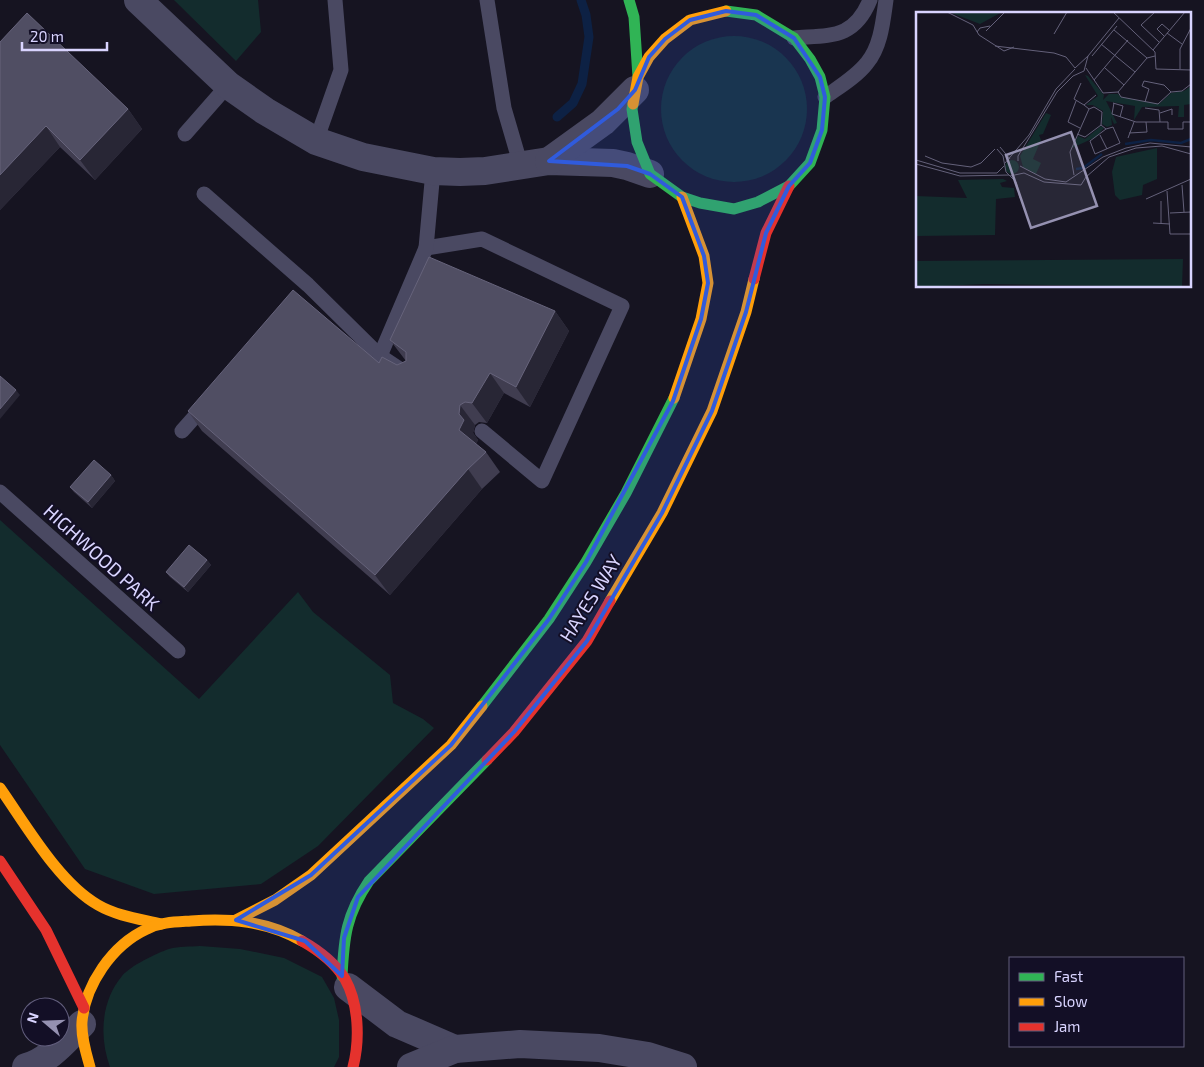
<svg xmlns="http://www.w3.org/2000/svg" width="1204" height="1067" viewBox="0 0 1204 1067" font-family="'Exo 2',sans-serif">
	<rect width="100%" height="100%" fill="#161421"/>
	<g fill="#132c2d">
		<path d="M174 0H258L261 32 236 61Z"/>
		<circle cx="734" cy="109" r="73"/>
		<path d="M0 520 199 699 298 592 313 612 390 675 393 703 423 719 434 728 318 846 261 884 154 894 85 869 0 745Z"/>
		<path d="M200 946 240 949 284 958 322 977 334 998 339 1020V1057L334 1067H110C99 1037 101 1001 122 976 130 966 157 953 169 949 179 946 190 947 200 946Z"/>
	</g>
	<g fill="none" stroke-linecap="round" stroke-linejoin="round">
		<path stroke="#0d2144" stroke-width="9" d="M557 117 573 103 582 84 589 37 586 15 581 0"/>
		<g stroke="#4a4962" stroke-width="15">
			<path d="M487 0 504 108 521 166"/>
			<path d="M794 38C831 35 854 39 870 0"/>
			<path d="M825 97C839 87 856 77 867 63 881 46 883 21 886 0"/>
			<path d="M185 134 228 85"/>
			<path d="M316 141 341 70 335 0"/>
			<path d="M204 194 308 285 380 356 398 368"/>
			<path d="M426 248 482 239 622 306 542 481 482 431"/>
			<path d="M380 356 426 248 433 171"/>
			<path d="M182 431 206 404"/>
			<path d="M0 492 178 651"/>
		</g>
		<g stroke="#4a4962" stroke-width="28">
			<path d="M138 0 228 85 265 111 316 141 363 157 433 171 460 172 485 171 549 161 613 163 627 166 650 174"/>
			<path d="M549 161 603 122 635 90"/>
			<path d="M348 987 397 1024 455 1049"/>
			<path d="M26 1067C49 1061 66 1039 82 1024"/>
			<path d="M411 1067 455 1049 520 1044 599 1048 648 1056 683 1067"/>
		</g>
		<g stroke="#30b455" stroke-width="11">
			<path d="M629 0 634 17 638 77"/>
			<path d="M633 104 632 109 637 142 650 174 682 197 700 203 734 209 758 202 789 186 810 163 822 130 825 97 820 77 810 59 794 38 756 15 726 11"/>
			<path d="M482 706 549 619 586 562 626 493 674 398"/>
			<path d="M342 976C344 937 346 915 369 881L487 760"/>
		</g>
		<g stroke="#ff9f0a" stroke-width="11">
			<path d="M633 104 638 77 649 57 665 39 690 20 726 11"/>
			<path d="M674 398 701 319 708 283 704 256 682 197"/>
			<path d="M610 601 662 513 712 411 746 312 754 279"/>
			<path d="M0 788C26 825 59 883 98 905 117 916 140 919 161 924"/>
			<path d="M236 920 275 900 311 875 451 745 482 706"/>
			<path d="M90 1067C86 1053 81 1037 82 1022 85 985 112 945 147 929 161 922 175 922 191 921 230 918 267 921 302 941"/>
		</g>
		<g stroke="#e5322d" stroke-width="11">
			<path d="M754 279 766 233 789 186"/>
			<path d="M487 760 514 732 587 641 610 601"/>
			<path d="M0 861 46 930 84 1008"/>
			<path d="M302 941C318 950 335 963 345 979 359 1004 360 1040 353 1067"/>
		</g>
	</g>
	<g fill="#403d50">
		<path d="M0 42 128 109 142 129 95 180 60 147 0 210Z"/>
		<path d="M555 311 569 331 530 407 504 393 487 423 479 422 475 425 473 433 478 440 476 444 486 452 500 472 482 489 390 595 202 431 188 411 379 363 397 365 406 361 390 340Z"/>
		<path d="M111 475 115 481 92 508 74 492 70 487Z"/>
		<path d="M207 560 211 565 188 592 170 577 166 572Z"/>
	</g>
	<g fill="#282635">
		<path d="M128 109 142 129 95 180 80 160Z"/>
		<path d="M46 126 60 147 0 210V175Z"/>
		<path d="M555 311 569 331 530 407 516 387Z"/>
		<path d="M490 373 504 393 487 423 472 403Z"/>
		<path d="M16 390 20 395 0 419V409Z"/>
		<path d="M460 405 475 425 473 433 478 440 473 450 459 430V414Z"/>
		<path d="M468 469 482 489 390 595 375 575Z"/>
		<path d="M111 475 115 481 92 508 88 502Z"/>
		<path d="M207 560 211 565 188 592 184 587Z"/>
	</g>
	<g fill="#504e63" stroke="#66637b">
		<path d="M27 13 128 109 80 160 46 126 0 175V42Z"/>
		<path d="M429 257 555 311 516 387 490 373 472 403 465 402 460 405 459 414 464 420 459 430 486 452 468 469 375 575 188 411 293 290 379 363 382 357 397 365 406 361V352L390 340Z"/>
		<path d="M0 376 16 390 0 409Z"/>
		<path d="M94 460 111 475 88 502 70 487Z"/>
		<path d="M189 545 207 560 184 587 166 572Z"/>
	</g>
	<path fill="#305bdc" fill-opacity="0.2" stroke="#305bdc" stroke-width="4" stroke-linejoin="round" d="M726 11 756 15 794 38 820 77 825 97 822 130 810 163 789 186 766 233 746 312 712 411 662 513 587 641 514 732 358 897 344 938 342 976 305 941 236 920 311 875 451 745 549 619 586 562 673 401 701 319 708 283 704 256 682 197 650 174 627 166 549 161 618 109 635 90 649 57 665 39 690 20Z"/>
	<g text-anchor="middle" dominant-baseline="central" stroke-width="4" stroke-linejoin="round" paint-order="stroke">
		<g font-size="19" fill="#d9d4ff" stroke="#130f26">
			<text transform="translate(102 557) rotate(42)">HIGHWOOD PARK</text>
			<text transform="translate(590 598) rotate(-58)">HAYES WAY</text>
		</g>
	</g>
	<g transform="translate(916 12)">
		<rect width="275" height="275" fill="#161421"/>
		<path d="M33 0H86L64 12ZM169 63 172 64 188 83 187 88 193 82H202L205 85 243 92 255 81 268 79 275 74V92L268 93V105H262L263 94 226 95 218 108 219 94 190 89 201 111 198 112 195 105 196 113 191 115 186 112 187 99 177 93H170L182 84ZM130 101 135 103 127 122 123 123 125 128 117 147 125 151 120 162 107 155 104 144ZM185 114 188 116 180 125 156 136 162 124 169 127ZM241 136V167L227 173 226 183 204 188 199 183 196 160 200 145ZM89 155a7 7 0 1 1 14 0a7 7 0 1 1-14 0ZM87 167 91 169 84 171 86 175 98 176 99 185 80 187 79 223 0 224V184L51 186 42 168ZM267 247 266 275 69 272 0 275V249Z" fill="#132c2d"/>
		<path fill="none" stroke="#0d2144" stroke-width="2.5" d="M209 132 235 128 265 131 275 127M160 157 167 156 186 142"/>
		<path fill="none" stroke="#64617a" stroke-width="1" d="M31 0 57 13 63 23 88 39 98 35M197 0 239 40 240 57 275 58M239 0 225 13 243 30M198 18 231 46M70 19 89 0M61 20 64 16 74 14M251 21 266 32M138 22 151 0M248 24 241 17 246 12 253 18M185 32 219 60M79 34 138 41 150 45 159 56M237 38 269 0M199 43 212 28M176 44 201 14M159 56 172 44M170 56 187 81 202 80 231 46 239 44M189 56 208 73M264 57V37L275 16M178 68 199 43M165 71 158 87 168 93M202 80 205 85 242 92 255 80 266 79 275 72M160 89 152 110 164 116M229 90 233 77 226 74 228 69 248 73 255 80M197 91 207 94 204 105M198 91 196 102 220 110H252V117H267V110H275M229 96 243 98 244 110M173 97 168 93 180 83M244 101 256 97V103M185 113 190 117 174 129 179 142 204 131 197 115 190 117M213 121 231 120 230 110M161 122 169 125 185 113 186 100 178 95 173 97M184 123 191 137M212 126 218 110M84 135 94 147M81 137 87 144 90 160 100 170 104 186M9 144 26 151 55 155 65 151 79 137M0 148 44 161H81L88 154M102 149V144L141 80 157 64 168 59 172 44 203 6M89 151 113 123 140 77 159 57M0 152 44 164 93 163M104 154 129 167 150 170 187 145 210 136 234 131 275 135M158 163 154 140 173 97M94 164 108 161 128 170 165 173 170 165M170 165 193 145 220 136 246 134 275 142M266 173 268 200M251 179 254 222H275M230 187 275 167M245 189V212M254 201 275 200M237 211 254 212"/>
		<path fill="#9591b1" fill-opacity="0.15" stroke="#9591b1" stroke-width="2.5" d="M155 120 181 194 115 216 90 143Z"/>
		<rect width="275" height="275" fill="none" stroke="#d9d4ff" stroke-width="2.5"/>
	</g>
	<rect x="1009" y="957" width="175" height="90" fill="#130f26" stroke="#625e7d"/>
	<rect x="1019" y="973" width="25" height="8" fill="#30b455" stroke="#625e7d"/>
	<text x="1054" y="982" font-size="15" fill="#d9d4ff">Fast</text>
	<rect x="1019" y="998" width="25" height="8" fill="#ff9f0a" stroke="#625e7d"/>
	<text x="1054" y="1007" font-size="15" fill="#d9d4ff">Slow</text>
	<rect x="1019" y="1023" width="25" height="8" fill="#e5322d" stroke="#625e7d"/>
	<text x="1054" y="1032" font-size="15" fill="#d9d4ff">Jam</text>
	<g transform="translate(45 1022) rotate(289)"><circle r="24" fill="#130f26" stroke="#625e7d"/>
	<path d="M0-4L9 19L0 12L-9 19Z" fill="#9591b1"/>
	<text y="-8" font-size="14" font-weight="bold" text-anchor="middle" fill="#d9d4ff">N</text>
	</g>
	<path d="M22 42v8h85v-8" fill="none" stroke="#d9d4ff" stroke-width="2.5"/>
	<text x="30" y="42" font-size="15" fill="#d9d4ff" stroke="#130f26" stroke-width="4" paint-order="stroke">20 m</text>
</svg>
